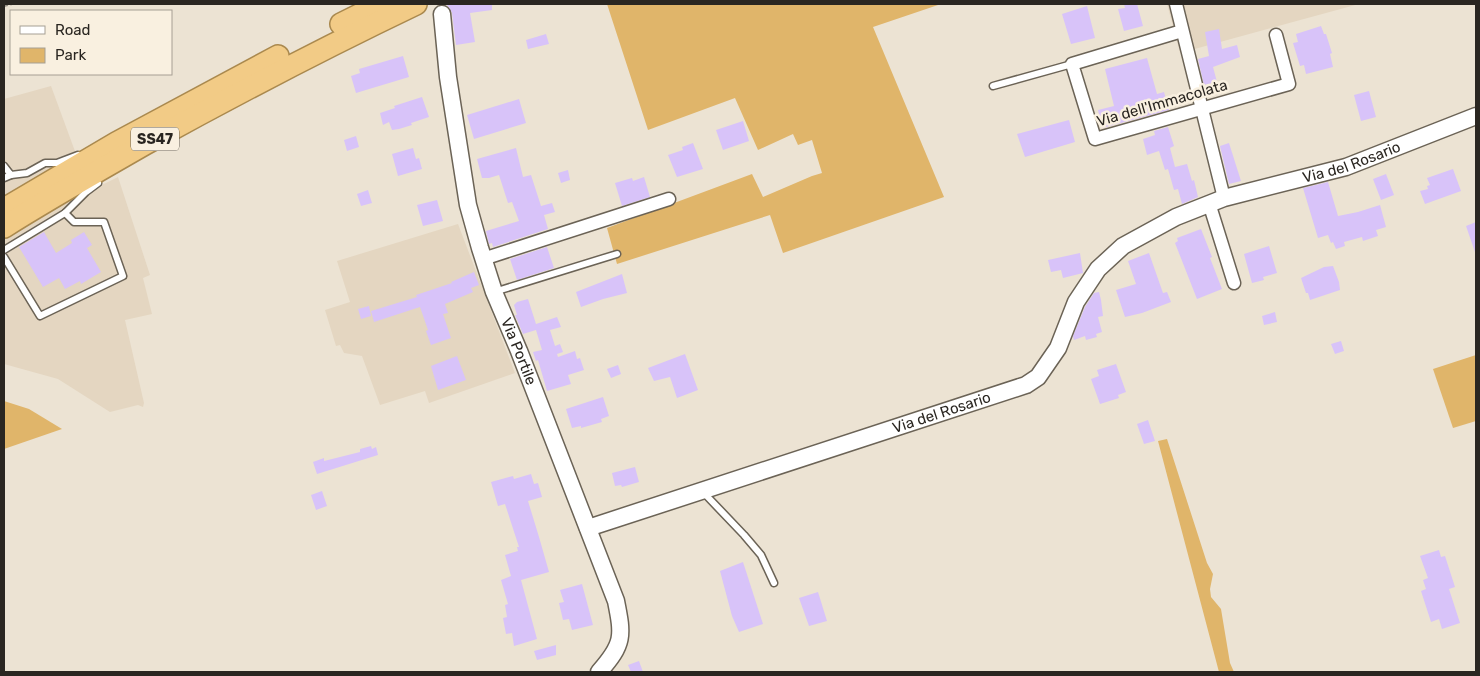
<svg xmlns="http://www.w3.org/2000/svg" width="1480" height="676" viewBox="0 0 1480 676" font-family="Rubik,sans-serif">
	<rect width="100%" height="100%" fill="#ece3d3"/>
	<g fill="#e4d6c1">
		<path d="M1167 4H1359L1180 53Z"/>
		<path d="M51 86 76 154 4 203V99Z"/>
		<path d="M118 177 150 275 143 278 152 314 125 320 144 403 143 407 138 405 110 412 58 379 4 364V237L72 197 106 183Z"/>
		<path d="M458 224 515 373 429 403 425 391 380 405 362 356 344 353 340 345 336 346 325 310 350 302 337 261Z"/>
	</g>
	<g fill="#e0b56a">
		<path d="M607 4H941L873 27 944 197 783 253 770 215 617 264 607 228 752 174 763 197 812 176 822 173 812 140 798 145 793 134 758 150 735 98 648 130Z"/>
		<path d="M1476 355V421L1453 428 1433 369Z"/>
		<path d="M4 401 29 409 62 429 4 449Z"/>
		<path d="M1167 439 1207 563 1213 574 1210 589 1211 597 1221 609 1230 663 1234 672H1219L1158 441Z"/>
	</g>
	<g fill="#d8c3f9">
		<path d="M462 4H492V10L470 13 475 42 456 45 452 13 450 9 447 5Z"/>
		<path d="M1124 4H1137L1143 26 1124 31 1118 9 1125 8Z"/>
		<path d="M1087 6 1095 38 1071 44 1062 14Z"/>
		<path d="M1321 26 1324 34H1326L1332 53 1330 54 1333 67 1306 74 1304 65 1300 66 1293 43 1298 42 1296 34Z"/>
		<path d="M1219 29 1222 49 1237 45 1240 57 1213 67 1217 82 1204 85 1198 59 1209 56 1205 32Z"/>
		<path d="M546 34 549 44 528 49 526 40Z"/>
		<path d="M403 56 409 77 356 93 351 76 360 73 359 69Z"/>
		<path d="M1147 58 1157 94 1164 92 1169 110 1102 128 1098 110 1114 106 1105 69Z"/>
		<path d="M1369 91 1376 117 1361 121 1354 95Z"/>
		<path d="M422 97 429 117 411 123 412 125 399 129 392 130 389 122 383 125 380 113 395 108 394 106Z"/>
		<path d="M519 99 526 123 474 139 467 115Z"/>
		<path d="M1069 120 1075 142 1025 157 1017 134Z"/>
		<path d="M743 121 749 141 723 150 716 130Z"/>
		<path d="M1168 127 1174 146 1170 148 1175 167 1187 164 1192 181 1194 180 1198 197 1182 204 1178 189 1174 190 1168 169 1165 170 1159 151 1147 155 1143 139 1155 135 1154 131Z"/>
		<path d="M356 136 359 147 347 151 344 140Z"/>
		<path d="M693 143 703 169 677 177 668 155 683 150 682 147Z"/>
		<path d="M1229 143 1241 181 1229 184 1220 146Z"/>
		<path d="M413 148 416 159 419 158 422 169 398 176 392 154Z"/>
		<path d="M516 148 523 177 531 175 541 206 552 203 555 212 544 215 548 229 493 247 492 243 489 244 486 231 519 221 512 202 508 203 499 175 489 178H482L477 159Z"/>
		<path d="M1453 169 1461 191 1425 204 1420 191 1428 189 1427 186 1430 185 1427 178Z"/>
		<path d="M568 170 570 180 561 183 558 173Z"/>
		<path d="M1386 174 1394 195 1381 200 1373 179Z"/>
		<path d="M644 177 650 197 622 206 615 183 632 178 633 181Z"/>
		<path d="M1328 182 1338 216 1358 212 1380 205 1386 227 1376 230 1378 236 1363 241 1362 237 1344 242 1345 246 1336 249 1333 242 1331 243 1328 235 1318 238 1303 188Z"/>
		<path d="M368 190 372 203 361 206 357 194Z"/>
		<path d="M437 200 443 221 423 226 417 205Z"/>
		<path d="M1476 222V252H1475L1466 226Z"/>
		<path d="M1201 229 1212 257 1210 258 1222 289 1197 299 1175 243 1178 241 1177 238Z"/>
		<path d="M44 232 56 253 72 243 71 240 84 232 92 245 87 248 101 272 81 284 80 281 65 289 59 278 43 287 19 247Z"/>
		<path d="M1269 246 1277 273 1263 277 1264 280 1252 283 1244 254Z"/>
		<path d="M547 247 554 268 517 280 510 259Z"/>
		<path d="M1080 253 1083 273 1063 278 1061 270 1051 272 1048 260Z"/>
		<path d="M1149 253 1163 293 1167 292 1171 302 1142 313 1125 317 1116 290 1136 284 1128 261Z"/>
		<path d="M1333 266 1339 282 1340 290 1310 300 1308 293H1306L1301 278 1324 267Z"/>
		<path d="M474 272 479 285 471 288 473 292 445 304 448 313 443 314 451 338 431 345 426 331 428 330 420 307 374 322 371 311 417 297 416 295 452 283 451 282Z"/>
		<path d="M622 274 627 293 603 299 581 307 576 292Z"/>
		<path d="M1099 292 1101 300 1103 316 1098 317 1102 332 1096 334 1097 337 1086 340 1085 336 1074 340 1073 336 1085 307 1094 293Z"/>
		<path d="M528 299 536 324 557 317 561 327 550 330 555 346 560 344 563 352 557 354 558 357 575 351 577 359 580 358 584 370 568 375 571 384 547 391 538 360 536 361 533 352 542 350 536 330 523 334 515 315H517L514 305 517 302Z"/>
		<path d="M369 306 371 316 361 319 358 309Z"/>
		<path d="M1275 312 1277 322 1264 325 1262 316Z"/>
		<path d="M1341 341 1344 351 1335 354 1331 344Z"/>
		<path d="M685 354 698 390 677 398 670 377 654 381 648 368Z"/>
		<path d="M457 356 466 380 438 390 431 366Z"/>
		<path d="M1116 364 1126 392 1118 395 1119 398 1100 404 1091 379 1099 376 1097 370Z"/>
		<path d="M618 365 621 374 611 378 607 369Z"/>
		<path d="M603 397 609 416 601 419 602 422 581 428V426L572 428 566 409Z"/>
		<path d="M1148 420 1155 441 1144 444 1137 424Z"/>
		<path d="M371 446 372 449 376 447 378 455 317 474 313 462 324 458V461L360 452V449Z"/>
		<path d="M635 467 639 482 622 487 621 485 615 486 612 473Z"/>
		<path d="M531 474 534 484 538 483 542 497 528 501 539 537 549 572 521 580 537 639 514 646 512 633 506 634 503 618 507 617 505 605 508 604 501 580 511 576 505 555 518 551 517 547H519L505 504 498 506 491 482 513 476 514 479Z"/>
		<path d="M322 491 327 506 316 510 311 495Z"/>
		<path d="M1439 550 1441 557 1445 556 1455 587 1449 589 1460 623 1442 629 1439 619 1431 622 1421 591 1426 589 1423 580 1428 578 1420 556Z"/>
		<path d="M743 562 763 624 739 632 732 616 720 571Z"/>
		<path d="M582 584 593 625 572 630 569 619 563 620 559 603 564 602 560 590Z"/>
		<path d="M818 592 827 621 809 626 799 598Z"/>
		<path d="M556 645V655L537 660 534 651Z"/>
		<path d="M639 661 643 672H631L628 665Z"/>
	</g>
	<g fill="none" stroke-linecap="round" stroke-linejoin="round">
		<g stroke="#6b6356" stroke-width="9">
			<g id="service">
				<path d="M993 86 1072 64"/>
				<path d="M4 166 11 175 27 173 45 163H57L78 155"/>
				<path d="M4 178 11 175"/>
				<path d="M4 250 65 213 86 192 98 183"/>
				<path d="M4 257 40 316 123 276 104 222H74L65 213"/>
				<path d="M494 292 617 254"/>
				<path d="M703 492 744 535 761 555 774 583"/>
			</g>
		</g>
		<g stroke="#6b6356" stroke-width="15">
			<g id="minor">
				<path d="M1176 4 1224 198"/>
				<path d="M1182 31 1072 64 1095 139 1289 84 1276 35"/>
				<path d="M1209 203 1234 283"/>
				<path d="M483 259 669 199"/>
			</g>
		</g>
		<g stroke="#6b6356" stroke-width="19">
			<g id="tertiary">
				<path id="s1" d="M442 14 448 77 468 205 480 248 494 292 519 351 616 601C623 636 624 644 599 672"/>
				<path id="s2" d="M588 528 1026 385 1038 377 1058 348 1076 302 1098 269 1123 246 1176 217 1224 198 1346 167 1476 116"/>
			</g>
		</g>
		<g stroke="#aa894e" stroke-width="24">
			<g id="trunk">
				<path d="M341 24 381 4"/>
				<path d="M4 209 116 143 278 56"/>
				<path d="M4 227C50 198 98 171 145 144 234 95 324 48 416 4"/>
			</g>
		</g>
		<path stroke="#958e83" stroke-width="2" stroke-dasharray="4 2.5" stroke-linecap="butt" d="M4 6 12 4"/>
		<use href="#service" stroke="#fff" stroke-width="6"/>
		<use href="#minor" stroke="#fff" stroke-width="12"/>
		<use href="#tertiary" stroke="#fff" stroke-width="16"/>
		<use href="#trunk" stroke="#f2cb86" stroke-width="21"/>
	</g>
	<g text-anchor="middle" dominant-baseline="central" stroke-width="5" stroke-linejoin="round" paint-order="stroke">
		<rect fill="#f9f0e0" stroke="#68635a" stroke-width="1" x="131" y="127.5" width="48" height="23" rx="4"/>
		<g font-size="14" font-weight="bold" fill="#2a2621">
			<text x="155" y="139">SS47</text>
		</g>
		<g font-size="15" fill="#2a2621" stroke="#f9f0e0">
			<text transform="translate(1162 103) rotate(-16)">Via dell'Immacolata</text>
			<text stroke="none"><textPath href="#s2" startOffset="878">Via del Rosario</textPath></text>
			<text stroke="none"><textPath href="#s1" startOffset="348">Via Portile</textPath></text>
			<text stroke="none"><textPath href="#s2" startOffset="372">Via del Rosario</textPath></text>
		</g>
	</g>
	<rect width="1480" height="676" fill="none" stroke="#2a2621" stroke-width="10"/>
	<rect x="10" y="10" width="162" height="65" fill="#f9f0e0" stroke="#a69f94"/>
	<rect x="20" y="26" width="25" height="8" fill="#ffffff" stroke="#a69f94"/>
	<text x="55" y="35" font-size="15" fill="#2a2621">Road</text>
	<rect x="20" y="48" width="25" height="15" fill="#e0b56a" stroke="#a69f94"/>
	<text x="55" y="60" font-size="15" fill="#2a2621">Park</text>
</svg>
